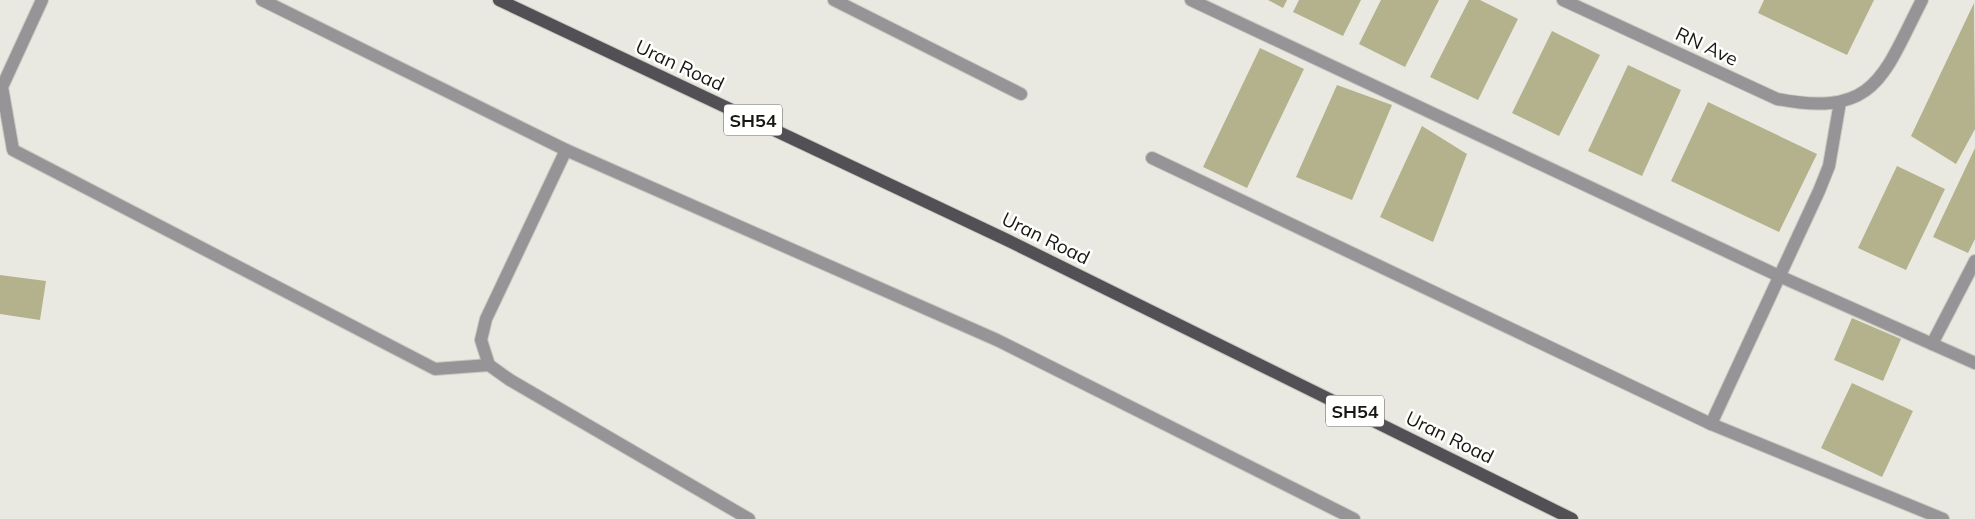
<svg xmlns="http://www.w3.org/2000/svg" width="1975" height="519" viewBox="0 0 1975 519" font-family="Mulish,sans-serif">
	<rect width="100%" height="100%" fill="#eae9e1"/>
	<g fill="#b3b28c">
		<path d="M1268 0H1287L1283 8Z"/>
		<path d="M1299 0H1361L1343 36 1293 12Z"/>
		<path d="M1381 0H1439L1405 67 1359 44Z"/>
		<path d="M1469 0H1480L1518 19 1478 100 1430 77Z"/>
		<path d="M1764 0H1874L1847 55 1758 13Z"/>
		<path d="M1974 3 1975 129 1956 164 1911 136Z"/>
		<path d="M1552 31 1600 55 1559 136 1512 113Z"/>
		<path d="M1260 48 1304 69 1247 188 1203 167Z"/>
		<path d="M1628 65 1681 90 1642 176 1588 151Z"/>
		<path d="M1337 85 1392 105 1352 200 1296 177Z"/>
		<path d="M1708 102 1817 154 1779 232 1671 181Z"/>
		<path d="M1422 126 1467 154 1433 242 1380 217Z"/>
		<path d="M1975 148V239L1968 253 1933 237Z"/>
		<path d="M1897 166 1945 189 1906 270 1858 248Z"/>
		<path d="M0 275 46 281 40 320 0 314Z"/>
		<path d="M1852 318 1901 339 1883 381 1834 360Z"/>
		<path d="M1852 383 1913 411 1882 477 1821 448Z"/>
	</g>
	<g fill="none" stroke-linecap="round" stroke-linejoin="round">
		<g stroke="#c8c7c0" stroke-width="14">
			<g id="minor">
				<path d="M42 0 2 87 13 150 435 369 489 365"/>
				<path d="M262 0 566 150 997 340 1354 519"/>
				<path d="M834 0 1021 94"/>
				<path d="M1191 0 1779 276 1975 363"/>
				<path d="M1563 0 1777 99C1876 118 1883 76 1922 0"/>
				<path d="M566 150 486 319 481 340 489 365 510 380 749 519"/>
				<path d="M1152 158 1711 424 1943 519"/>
				<path d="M1932 344 1975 261"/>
				<path d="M1711 424 1819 191 1829 166 1840 102"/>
			</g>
		</g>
		<g stroke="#c8c7c0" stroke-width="14">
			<path id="major" d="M499 0 1007 240 1572 519"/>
		</g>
		<use href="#minor" stroke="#969497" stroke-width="12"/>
		<use href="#major" stroke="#524f55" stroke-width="12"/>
	</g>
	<g text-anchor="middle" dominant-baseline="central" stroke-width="5" stroke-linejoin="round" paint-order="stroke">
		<g fill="#fffffe" stroke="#5d5d5a" stroke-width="1">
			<rect x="724" y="104.5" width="58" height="31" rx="4"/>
			<rect x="1326" y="395.5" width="58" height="31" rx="4"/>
		</g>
		<g font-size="18" font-weight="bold" fill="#171714">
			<text x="753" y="120">SH54</text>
			<text x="1355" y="411">SH54</text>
		</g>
		<g font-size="19" fill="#171714" stroke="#fffffe">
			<text transform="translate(1707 46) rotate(25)">RN Ave</text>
			<text transform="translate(680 65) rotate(25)">Uran Road</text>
			<text transform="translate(1046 238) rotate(26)">Uran Road</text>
			<text transform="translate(1450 437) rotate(26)">Uran Road</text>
		</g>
	</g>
</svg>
